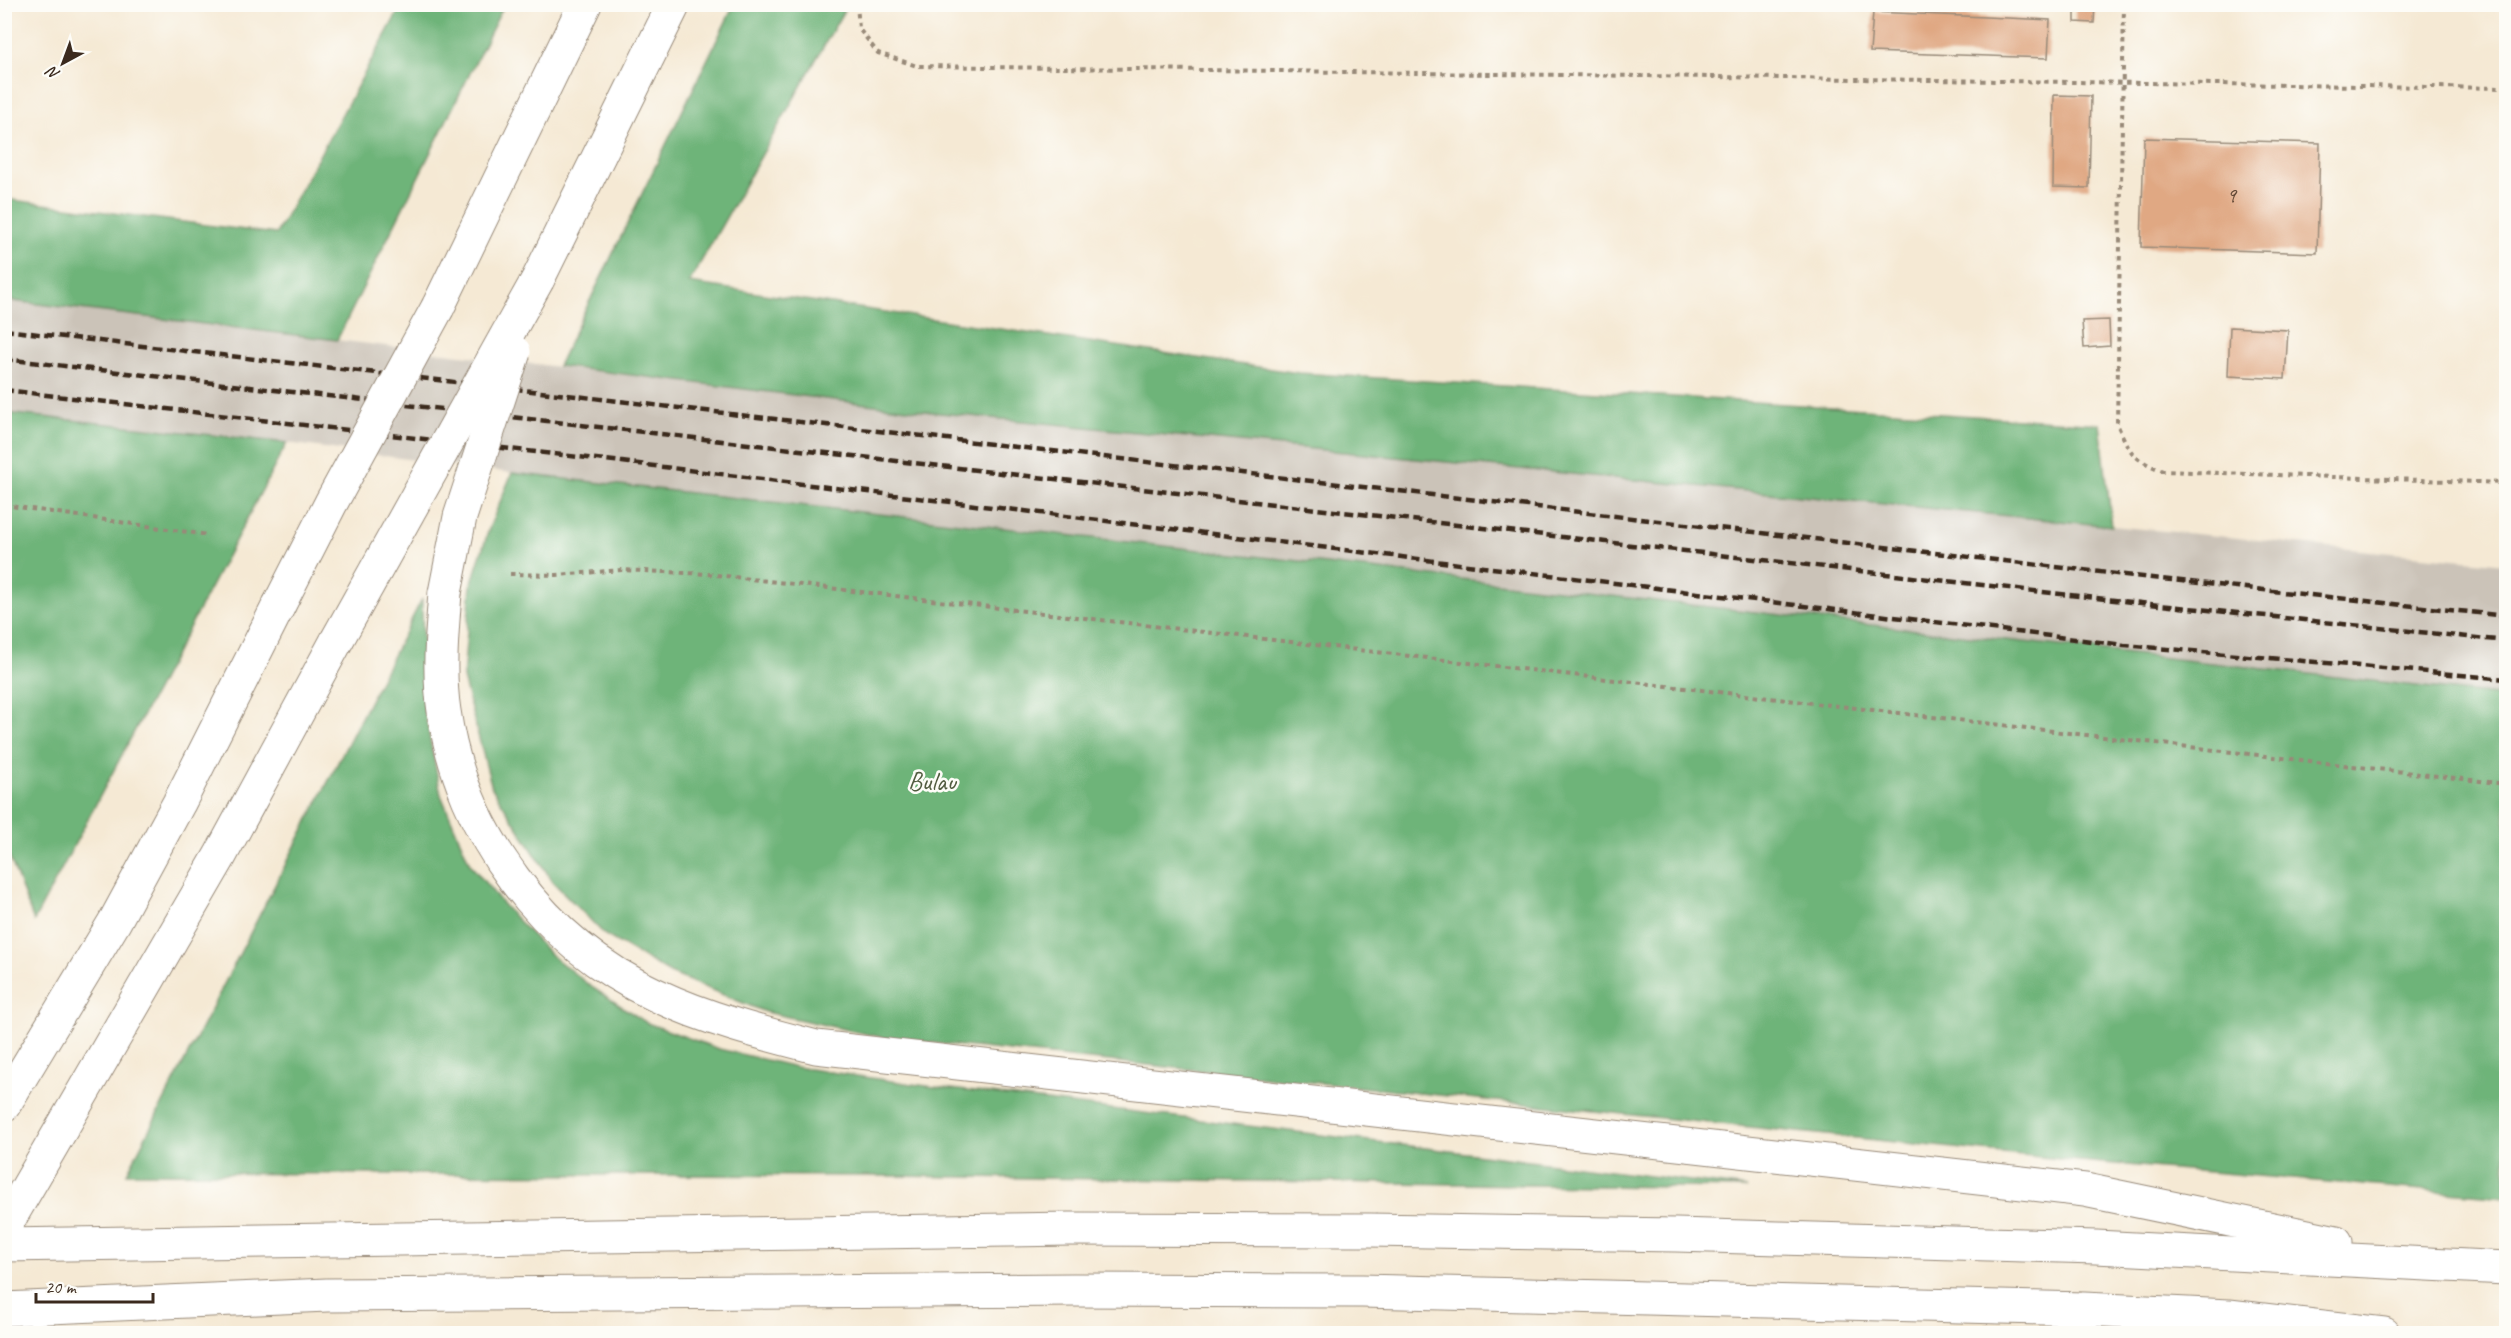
<svg xmlns="http://www.w3.org/2000/svg" width="2511" height="1338" viewBox="0 0 2511 1338" font-family="Caveat,sans-serif">
	<rect width="100%" height="100%" fill="#fdfcf7"/>
	<filter id="ink" filterUnits="userSpaceOnUse"><feTurbulence type="fractalNoise" baseFrequency=".0167" numOctaves="2"/><feDisplacementMap in="SourceGraphic" scale="12" xChannelSelector="R" yChannelSelector="G"/><feConvolveMatrix kernelMatrix="1 2 1 2 8 2 1 2 1" color-interpolation-filters="sRGB"/></filter>
	<filter id="wash" filterUnits="userSpaceOnUse"><feTurbulence type="fractalNoise" baseFrequency=".008" numOctaves="4" result="noise"/><feDisplacementMap in="SourceGraphic" scale="24" xChannelSelector="R" yChannelSelector="G"/><feGaussianBlur stdDeviation="1.35" result="paint"/><feColorMatrix in="noise" values="0 0 0 0 0 0 0 0 0 0 0 0 0 0 0 0 0 1.4 0 .05"/><feComposite in="paint" operator="in"/></filter>
	<g filter="url(#wash)">
		<rect width="100%" height="100%" fill="#f5e9d4"/>
		<path fill="#cbc3b8" d="M5 300 940 413 2506 564V696L512 473 287 443 5 413Z"/>
		<g fill="#6eb479" stroke="#546f4c" stroke-width="1.5">
			<path d="M402 5H504L337 340 5 300V199L276 234Z"/>
			<path d="M734 5H847L689 283 1299 373 2100 424 2112 526 940 413 558 366Z"/>
			<path d="M5 413 287 443 34 921 5 845Z"/>
			<path d="M512 473 2506 696V1197L2079 1161 885 1038 765 1012 670 973 605 935 553 882 492 788 463 678 471 585 490 526Z"/>
			<path d="M422 599 424 709 441 795 470 864 506 908 551 955 593 988 647 1023 719 1049 796 1067 919 1085 1747 1188 890 1176 127 1173Z"/>
		</g>
		<g id="blocks">
			<g fill="#e0a883">
				<path d="M2075 4H2095L2094 23 2075 22Z"/>
				<path d="M1873 12 2050 20 2048 58 1870 52Z"/>
				<path d="M2054 95 2091 96 2089 188 2053 187Z"/>
				<path d="M2144 138 2320 143 2317 253 2141 247Z"/>
				<path d="M2109 320 2110 346 2084 348 2082 321Z"/>
				<path d="M2230 327 2288 330 2285 379 2228 376Z"/>
			</g>
		</g>
	</g>
	<g filter="url(#ink)">
		<use href="#blocks" fill-opacity="0" stroke="#988a79" stroke-width="1.5"/>
		<g fill="none" stroke-linecap="round" stroke-linejoin="round">
			<g stroke="#988a79" stroke-width="35">
				<g id="highway">
					<path d="M538 279 674 4"/>
					<path d="M438 307 585 4"/>
					<path d="M445 593C442 633 438 672 444 711 461 832 544 944 656 995 707 1019 761 1033 816 1047L2085 1190 2336 1242"/>
					<path d="M4 1105 115 921 179 803 279 605"/>
					<path d="M4 1228 220 856 337 640"/>
					<path d="M4 1245 1069 1229 1370 1230 1676 1235 2096 1247 2506 1268"/>
					<path d="M4 1309 327 1295 1074 1290 1362 1291 2084 1309 2229 1316 2384 1334"/>
				</g>
			</g>
			<g stroke="#988a79" stroke-width="4" stroke-dasharray="4.5 4.5" stroke-linecap="butt">
				<path d="M857 4 859 29 878 53 917 66 2506 88"/>
				<path d="M2124 4 2117 424C2131 454 2131 458 2163 471L2506 483"/>
				<path d="M4 505 208 535"/>
				<path d="M510 574 557 575 622 570 708 574 2506 784"/>
			</g>
			<use href="#highway" stroke="#fff" stroke-width="33"/>
			<g stroke="#3b2a1e" stroke-width="4.5" stroke-dasharray="9 4.5" stroke-linecap="butt">
				<path d="M4 330 2143 577 2506 616"/>
				<path d="M4 359 2131 602 2506 641"/>
				<path d="M4 390 622 462 2124 645 2506 679"/>
			</g>
			<g stroke="#988a79" stroke-width="35" stroke-linecap="butt">
				<g id="highway-bridge">
					<path d="M445 593 460 517 514 352"/>
					<path d="M279 605 331 503 438 307"/>
					<path d="M337 640 538 279"/>
				</g>
			</g>
			<use href="#highway-bridge" stroke="#fff" stroke-width="33"/>
		</g>
	</g>
	<g text-anchor="middle" dominant-baseline="central" stroke-width="5" stroke-linejoin="round" paint-order="stroke">
		<g font-size="22" fill="#644a37">
			<text x="2231" y="195">9</text>
		</g>
		<g font-size="26" fill="#525c40" stroke="#fdfcf7">
			<text x="932" y="781">Bulau</text>
		</g>
	</g>
	<rect width="2511" height="1338" fill="none" stroke="#fdfcf7" stroke-width="24"/>
	<g transform="translate(63 63) rotate(221)" stroke="#fdfcf7" stroke-width="4.5" paint-order="stroke">
	<path d="M0-4.5L10 22L0 15L-10 22Z" fill="#3b2a1e"/>
	<text y="-9" font-size="16" font-weight="bold" text-anchor="middle" fill="#3b2a1e">N</text>
	</g>
	<path d="M36 1293v9h117v-9" fill="none" stroke="#3b2a1e" stroke-width="3"/>
	<text x="45" y="1293" font-size="18" fill="#3b2a1e" stroke="#fdfcf7" stroke-width="4.5" paint-order="stroke">20 m</text>
</svg>
